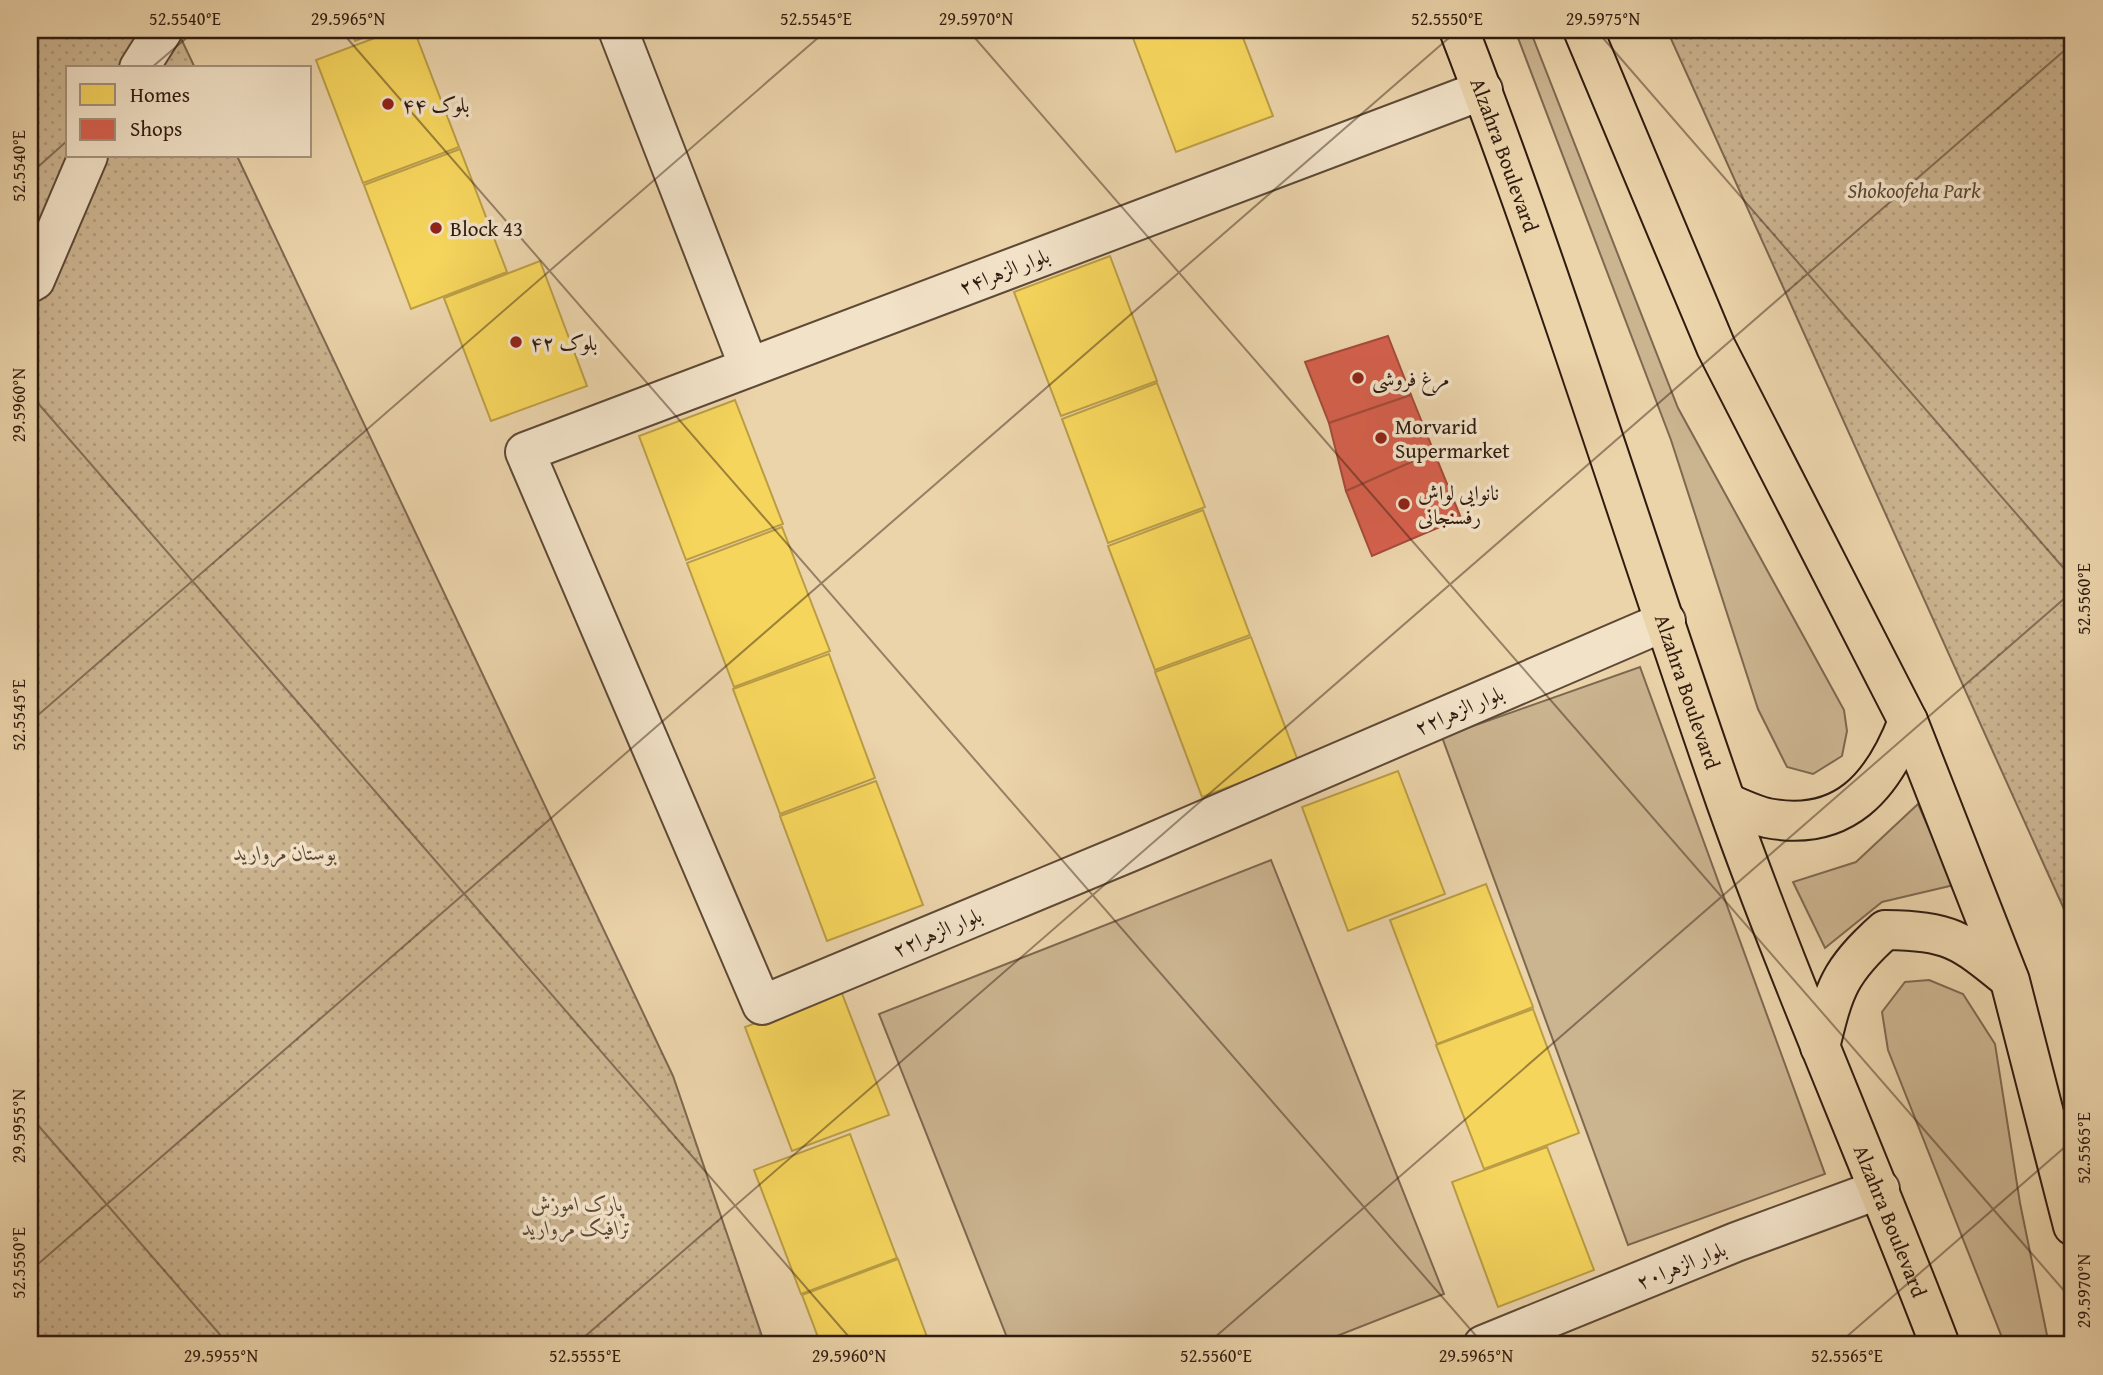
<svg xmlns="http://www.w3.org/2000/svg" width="2103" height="1375" viewBox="0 0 2103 1375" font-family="'Gentium Book Plus',Amiri,serif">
	<defs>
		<pattern id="park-dots" width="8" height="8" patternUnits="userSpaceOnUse" patternTransform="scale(1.75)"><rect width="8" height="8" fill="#cbb490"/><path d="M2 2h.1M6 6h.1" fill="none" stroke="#af9a7b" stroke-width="1.8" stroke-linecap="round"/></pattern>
	</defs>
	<rect width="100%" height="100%" fill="#ebd3aa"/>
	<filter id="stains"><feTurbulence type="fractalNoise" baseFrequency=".00286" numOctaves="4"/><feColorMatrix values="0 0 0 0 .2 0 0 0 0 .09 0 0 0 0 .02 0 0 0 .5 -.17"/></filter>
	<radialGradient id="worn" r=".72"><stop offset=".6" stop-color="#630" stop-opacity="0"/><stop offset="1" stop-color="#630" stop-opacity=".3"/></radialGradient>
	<g fill="#cbb490" stroke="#7d6850" stroke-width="2">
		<path d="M1515 30H1530L1678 408 1844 710 1847 731 1842 756 1813 774 1787 767 1758 709 1671 440Z"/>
		<path d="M1640 667 1825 1174 1628 1245 1442 737Z"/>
		<path d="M1918 804 1954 885 1882 902 1825 948 1793 882 1856 862Z"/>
		<path d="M1271 860 1444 1294 1314 1345H1010L879 1014Z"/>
		<path d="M1929 980 1963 994 1995 1044 2020 1203 2049 1345H2005L1888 1050 1882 1012 1905 982Z"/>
	</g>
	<g fill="url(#park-dots)" stroke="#7d6850" stroke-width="2">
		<path d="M30 30H177L195 68H68V156H237L673 1076 765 1345H30Z"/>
		<path d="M1667 30H2073V929Z"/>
	</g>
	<g fill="#f6d55c" stroke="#ba9d45" stroke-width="2">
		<path d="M351 30H384L355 41Z"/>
		<path d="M396 30H414L459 147 363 183 316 60Z"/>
		<path d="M1130 30H1240L1273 116 1176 152Z"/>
		<path d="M460 149 507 272 411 309 364 185Z"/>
		<path d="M1110 256 1157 381 1061 416 1014 292Z"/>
		<path d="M540 261 587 386 491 421 444 298Z"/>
		<path d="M1157 383 1205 507 1108 543 1062 419Z"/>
		<path d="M735 400 783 524 686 560 639 436Z"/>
		<path d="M1203 510 1250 635 1155 670 1108 546Z"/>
		<path d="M782 527 830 651 734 687 687 563Z"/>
		<path d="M1251 637 1298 761 1202 797 1155 672Z"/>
		<path d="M829 654 875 778 780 814 733 689Z"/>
		<path d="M1398 771 1445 894 1348 931 1302 807Z"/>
		<path d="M876 781 923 905 827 941 780 816Z"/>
		<path d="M1486 884 1533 1007 1437 1044 1390 920Z"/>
		<path d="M841 991 889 1115 792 1151 745 1027Z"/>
		<path d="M1533 1009 1579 1133 1484 1169 1436 1045Z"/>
		<path d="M850 1134 897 1258 801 1294 754 1170Z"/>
		<path d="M1547 1147 1594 1270 1498 1307 1452 1182Z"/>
		<path d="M898 1259 930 1345H821L802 1295Z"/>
	</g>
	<g fill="#d6604d" stroke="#a44b3a" stroke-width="2">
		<path d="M1388 336 1411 395 1329 423 1305 362Z"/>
		<path d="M1411 395 1434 452 1346 491 1329 423Z"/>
		<path d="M1434 452 1461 518 1372 556 1346 491Z"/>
	</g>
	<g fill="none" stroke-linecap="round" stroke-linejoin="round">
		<g stroke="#5e4936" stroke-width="42">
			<g id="minor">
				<path d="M618 30 749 367"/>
				<path d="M139 68 163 30"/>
				<path d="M1483 90 525 452 762 1005 1130 852 1666 621"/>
				<path d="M30 283 35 280 88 156"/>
				<path d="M1483 1345 1736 1242 1880 1189"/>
			</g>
		</g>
		<g stroke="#2f1b0f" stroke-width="42">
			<g id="major">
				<path id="s1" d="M1459 30C1557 284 1636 545 1726 802 1791 985 1871 1164 1940 1345"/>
				<path d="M1583 30 1716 347 1908 721 2010 981 2073 1226"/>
				<path d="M1727 803C1740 808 1754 815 1767 818 1844 833 1883 786 1908 721"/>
				<path d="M1820 1047C1834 989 1839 971 1885 930 1950 931 1960 939 2009 979"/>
			</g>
		</g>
		<use href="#minor" stroke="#f2e2c8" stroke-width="38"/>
		<use href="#major" stroke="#ebd3aa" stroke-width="38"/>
	</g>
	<path fill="none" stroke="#2f1b0f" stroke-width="2" stroke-opacity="0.45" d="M340 30 1484 1345M968 30 2073 1301M1596 30 2073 579M151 68 196 30M30 174 68 140M30 394 856 1345M30 722 827 30M30 1116 229 1345M30 1271 1458 30M575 1345 2073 43M1206 1345 2073 591M1837 1345 2073 1140"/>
	<g fill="#8f2418" stroke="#f2e2c8" stroke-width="2.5">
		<circle cx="388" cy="104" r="7"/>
		<circle cx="436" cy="228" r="7"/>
		<circle cx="516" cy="342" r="7"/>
		<circle cx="1358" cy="378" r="7"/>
		<circle cx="1381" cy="438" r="7"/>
		<circle cx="1404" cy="504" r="7"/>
	</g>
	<g text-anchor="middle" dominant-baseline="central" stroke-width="7" stroke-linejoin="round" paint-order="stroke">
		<g font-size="21" fill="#2f1b0f" stroke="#f2e2c8" text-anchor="start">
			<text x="402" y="104">بلوک ۴۴</text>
			<text x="450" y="228">Block 43</text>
			<text x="530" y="342">بلوک ۴۲</text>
			<text x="1372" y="378">مرغ فروشی</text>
			<text x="1395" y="426">Morvarid<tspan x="1395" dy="24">Supermarket</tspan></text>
			<text x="1418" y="492">نانوایی لواش<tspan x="1418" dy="24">رفسنجانی</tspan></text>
		</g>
		<g font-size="21" fill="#2f1b0f" stroke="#f2e2c8">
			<text stroke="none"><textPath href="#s1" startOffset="133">Alzahra Boulevard</textPath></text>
			<text transform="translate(1004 271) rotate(-21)">بلوار الزهرا۲۴</text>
			<text stroke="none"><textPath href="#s1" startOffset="700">Alzahra Boulevard</textPath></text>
			<text transform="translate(1459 710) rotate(-23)">بلوار الزهرا۲۲</text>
			<text transform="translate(937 932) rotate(-23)">بلوار الزهرا۲۲</text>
			<text stroke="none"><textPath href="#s1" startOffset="1267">Alzahra Boulevard</textPath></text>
			<text transform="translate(1681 1265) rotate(-22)">بلوار الزهرا۲۰</text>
		</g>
		<g font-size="21" font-style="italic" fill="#5e4936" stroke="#f2e2c8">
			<text x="1914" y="190">Shokoofeha Park</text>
			<text x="285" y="852">بوستان مروارید</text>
			<text x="577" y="1203">پارک اموزش<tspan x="577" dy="24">ترافیک مروارید</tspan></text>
		</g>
	</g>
	<rect width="2103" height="1375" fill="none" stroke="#ebd3aa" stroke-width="77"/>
	<rect x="66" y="66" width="245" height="91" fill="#f2e2c8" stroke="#a4927e" stroke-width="2"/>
	<rect x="80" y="84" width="35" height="21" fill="#f6d55c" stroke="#a4927e" stroke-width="2"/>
	<text x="130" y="102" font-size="21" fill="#2f1b0f">Homes</text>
	<rect x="80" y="119" width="35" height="21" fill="#d6604d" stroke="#a4927e" stroke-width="2"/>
	<text x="130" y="136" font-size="21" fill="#2f1b0f">Shops</text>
	<rect x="38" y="38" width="2026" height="1298" fill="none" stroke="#2f1b0f" stroke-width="2.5"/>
	<g font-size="18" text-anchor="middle" fill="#2f1b0f">
		<text x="185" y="25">52.5540°E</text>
		<text x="348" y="25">29.5965°N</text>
		<text x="816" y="25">52.5545°E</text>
		<text x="976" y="25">29.5970°N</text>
		<text x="1447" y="25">52.5550°E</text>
		<text x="1603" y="25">29.5975°N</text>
		<text transform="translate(19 166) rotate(-90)" y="6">52.5540°E</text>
		<text transform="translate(19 405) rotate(-90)" y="6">29.5960°N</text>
		<text transform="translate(2084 599) rotate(-90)" y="6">52.5560°E</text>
		<text transform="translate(19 715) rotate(-90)" y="6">52.5545°E</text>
		<text transform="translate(19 1126) rotate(-90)" y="6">29.5955°N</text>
		<text transform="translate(2084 1148) rotate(-90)" y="6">52.5565°E</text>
		<text transform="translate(19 1263) rotate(-90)" y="6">52.5550°E</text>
		<text transform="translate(2084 1291) rotate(-90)" y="6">29.5970°N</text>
		<text x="221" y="1362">29.5955°N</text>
		<text x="585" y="1362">52.5555°E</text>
		<text x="849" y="1362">29.5960°N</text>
		<text x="1216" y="1362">52.5560°E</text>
		<text x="1476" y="1362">29.5965°N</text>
		<text x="1847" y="1362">52.5565°E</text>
	</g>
	<rect width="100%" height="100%" filter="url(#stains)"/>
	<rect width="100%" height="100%" fill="url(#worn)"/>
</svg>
